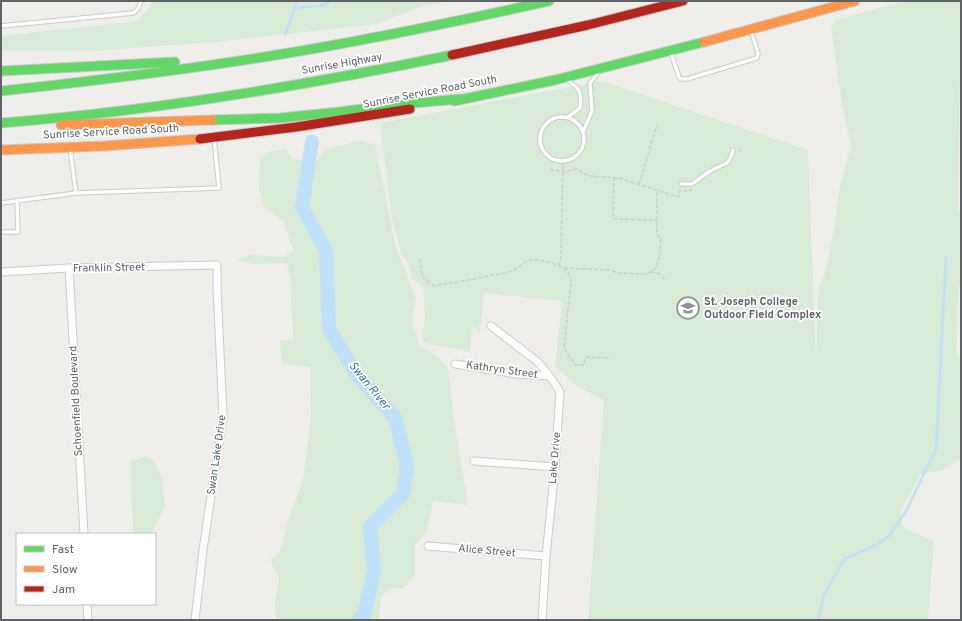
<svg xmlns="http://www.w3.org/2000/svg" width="962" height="621" viewBox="0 0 962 621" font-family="Overpass,sans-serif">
	<rect width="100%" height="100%" fill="#efeeea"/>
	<g fill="#d8ebd6">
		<path d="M150 1H453L423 6 376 24 216 42 91 51H1V36L138 21 151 6Z"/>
		<path d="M905 1H961L958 210 961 214V285L959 286 956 352 961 362V458L943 470 921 474 900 511 903 528 934 541 928 620H588L604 401 576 385 555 366 562 301 484 293 480 331 472 326 470 352 422 342 425 315 423 287 412 279 408 262 402 256 392 219 380 123 602 81 808 150 816 360 818 291 825 272 833 236 839 191 851 145 842 105 831 27 836 20Z"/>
		<path d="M361 140 375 145 397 252 406 271 410 286 416 297 412 322 420 346 434 354 448 367 454 420 468 505 433 501C430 515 429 537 415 543V575L403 589 392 588 381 597 379 620H276L275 602 279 578 270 560 279 553 282 546 287 523 303 480 311 419 310 367 282 364 280 341 293 339 290 275 286 263 255 264 236 260 250 255 283 257 294 251 283 221 264 207 259 190 260 160 268 152 286 149 293 159 316 161 327 149Z"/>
		<path d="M146 456 154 461 162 479 165 507 151 534H133L130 461Z"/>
	</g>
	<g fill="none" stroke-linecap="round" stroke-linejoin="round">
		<g stroke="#bfe0f9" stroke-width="2.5">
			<path d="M295 8 325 5 331 1"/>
			<path d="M285 35 297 1"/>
			<path d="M818 620 824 595 844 559 874 546 889 536 906 511 936 449 946 257"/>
		</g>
		<path stroke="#bfe0f9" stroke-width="14" d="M312 142 302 207 326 251 329 329 357 375 395 418 407 466 403 494 370 527 374 571 364 616 358 620"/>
		<g stroke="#cbcccc" stroke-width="5.5">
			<g id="lane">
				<path d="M1 26 133 13C138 10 139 7 141 1"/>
				<path d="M671 53 679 77 681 79H687L757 58 758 53 751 31"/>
				<path d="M566 79C580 89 582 91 580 108L568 117"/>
				<circle cx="562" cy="139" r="22"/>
				<path d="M583 132 592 111 590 83 599 72"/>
				<path d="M70 148 76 193"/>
				<path d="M681 184H692L710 171 727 163 730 159 733 150"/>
				<path d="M1 203 76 193 219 188 214 138"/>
				<path d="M1 232H18L17 201"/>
			</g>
		</g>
		<g stroke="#cbcccc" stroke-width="9">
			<g id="street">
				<path d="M69 268 84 534"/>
				<path d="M1 272 69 268 217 265V287L223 416 203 550 195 620"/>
				<path d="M491 326 538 362 553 381 560 392 555 467 546 556 542 620"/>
				<path d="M455 364 516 374 549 376"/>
				<path d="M474 461 555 467"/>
				<path d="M428 546 546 556"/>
				<path d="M87 604 88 620"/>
			</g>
		</g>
		<g stroke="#cacacb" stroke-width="11">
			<g id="fast">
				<path d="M1 71 175 62"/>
				<path d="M1 91C93 81 185 70 276 55 368 40 459 21 549 1"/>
				<path d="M454 101 555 80 704 42"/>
				<path d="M212 120 280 118 339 112 402 104 460 99"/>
				<path d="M1 123C153 111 303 86 452 55"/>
			</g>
		</g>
		<g stroke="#cacacb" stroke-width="11">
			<g id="slow">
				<path d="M704 42 855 1"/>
				<path d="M61 125 212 120"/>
				<path d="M1 150 104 146 200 139"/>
			</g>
		</g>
		<g stroke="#cacacb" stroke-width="11">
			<g id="jam">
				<path d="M452 55 588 25 683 1"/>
				<path d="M200 139 296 127 410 109"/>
			</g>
		</g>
		<g stroke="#cacfcc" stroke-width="1.5" stroke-dasharray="4 2" stroke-linecap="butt">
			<path d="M739 152 740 148"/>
			<path d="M550 169 563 172 577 169 588 176 619 178 678 197 680 190 686 191 692 190"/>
			<path d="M614 177 613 219 657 220"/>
			<path d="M639 184 657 125"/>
			<path d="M420 259 423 278 434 286C454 282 473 280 492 275 500 274 508 273 515 269 522 266 525 259 534 260 543 260 559 264 566 270 569 273 570 277 571 281L564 348 575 365H584L586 357 611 358"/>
			<path d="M559 266 561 257 563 161"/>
			<path d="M564 268 611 270 618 273 644 274 651 272 655 269 659 258 661 239 657 234V190"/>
			<path d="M651 272 658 273 666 281"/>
		</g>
		<use href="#lane" stroke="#fdfcfc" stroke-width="3.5"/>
		<use href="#street" stroke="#fdfcfc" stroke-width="7"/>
		<use href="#fast" stroke="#63d668" stroke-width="9"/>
		<use href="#slow" stroke="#ff974d" stroke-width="9"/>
		<use href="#jam" stroke="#b3261e" stroke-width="9"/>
	</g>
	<defs>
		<g id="university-ring" transform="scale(1.15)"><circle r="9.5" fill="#fff" stroke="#919496" stroke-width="1.5"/><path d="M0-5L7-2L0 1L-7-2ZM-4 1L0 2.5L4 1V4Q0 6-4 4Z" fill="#919496"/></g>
	</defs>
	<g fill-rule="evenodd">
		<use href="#university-ring" x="688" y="308"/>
	</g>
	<g text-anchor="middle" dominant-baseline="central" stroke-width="3.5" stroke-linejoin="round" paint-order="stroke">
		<g font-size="11" fill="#5f6368" stroke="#fff">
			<text transform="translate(342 64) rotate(-10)">Sunrise Highway</text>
			<text transform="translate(430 92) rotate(-11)">Sunrise Service Road South</text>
			<text transform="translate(111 132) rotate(-3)">Sunrise Service Road South</text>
			<text transform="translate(109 268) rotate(-1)">Franklin Street</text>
			<text transform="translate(502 370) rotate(8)">Kathryn Street</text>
			<text transform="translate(76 401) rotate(-93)">Schoenfield Boulevard</text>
			<text transform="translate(217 455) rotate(-82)">Swan Lake Drive</text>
			<text transform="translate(555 458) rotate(-85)">Lake Drive</text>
			<text transform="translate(487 551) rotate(5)">Alice Street</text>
		</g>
		<g font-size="11" font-weight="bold" fill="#5f6368" stroke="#fff" text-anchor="start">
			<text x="704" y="302">St. Joseph College<tspan x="704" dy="13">Outdoor Field Complex</tspan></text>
		</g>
		<g font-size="12" font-style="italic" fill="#4174aa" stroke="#fff">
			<text transform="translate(369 386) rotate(51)">Swan River</text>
		</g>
	</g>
	<rect width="962" height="621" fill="none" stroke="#5f6368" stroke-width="4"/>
	<rect x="16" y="533" width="140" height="72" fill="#ffffff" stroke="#bfc1c3"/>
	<rect x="24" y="546" width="20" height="6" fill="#63d668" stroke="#bfc1c3"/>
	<text x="52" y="553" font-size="12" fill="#5f6368">Fast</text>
	<rect x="24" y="566" width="20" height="6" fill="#ff974d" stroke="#bfc1c3"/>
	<text x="52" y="573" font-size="12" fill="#5f6368">Slow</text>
	<rect x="24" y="586" width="20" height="6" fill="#b3261e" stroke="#bfc1c3"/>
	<text x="52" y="593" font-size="12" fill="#5f6368">Jam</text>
</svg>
